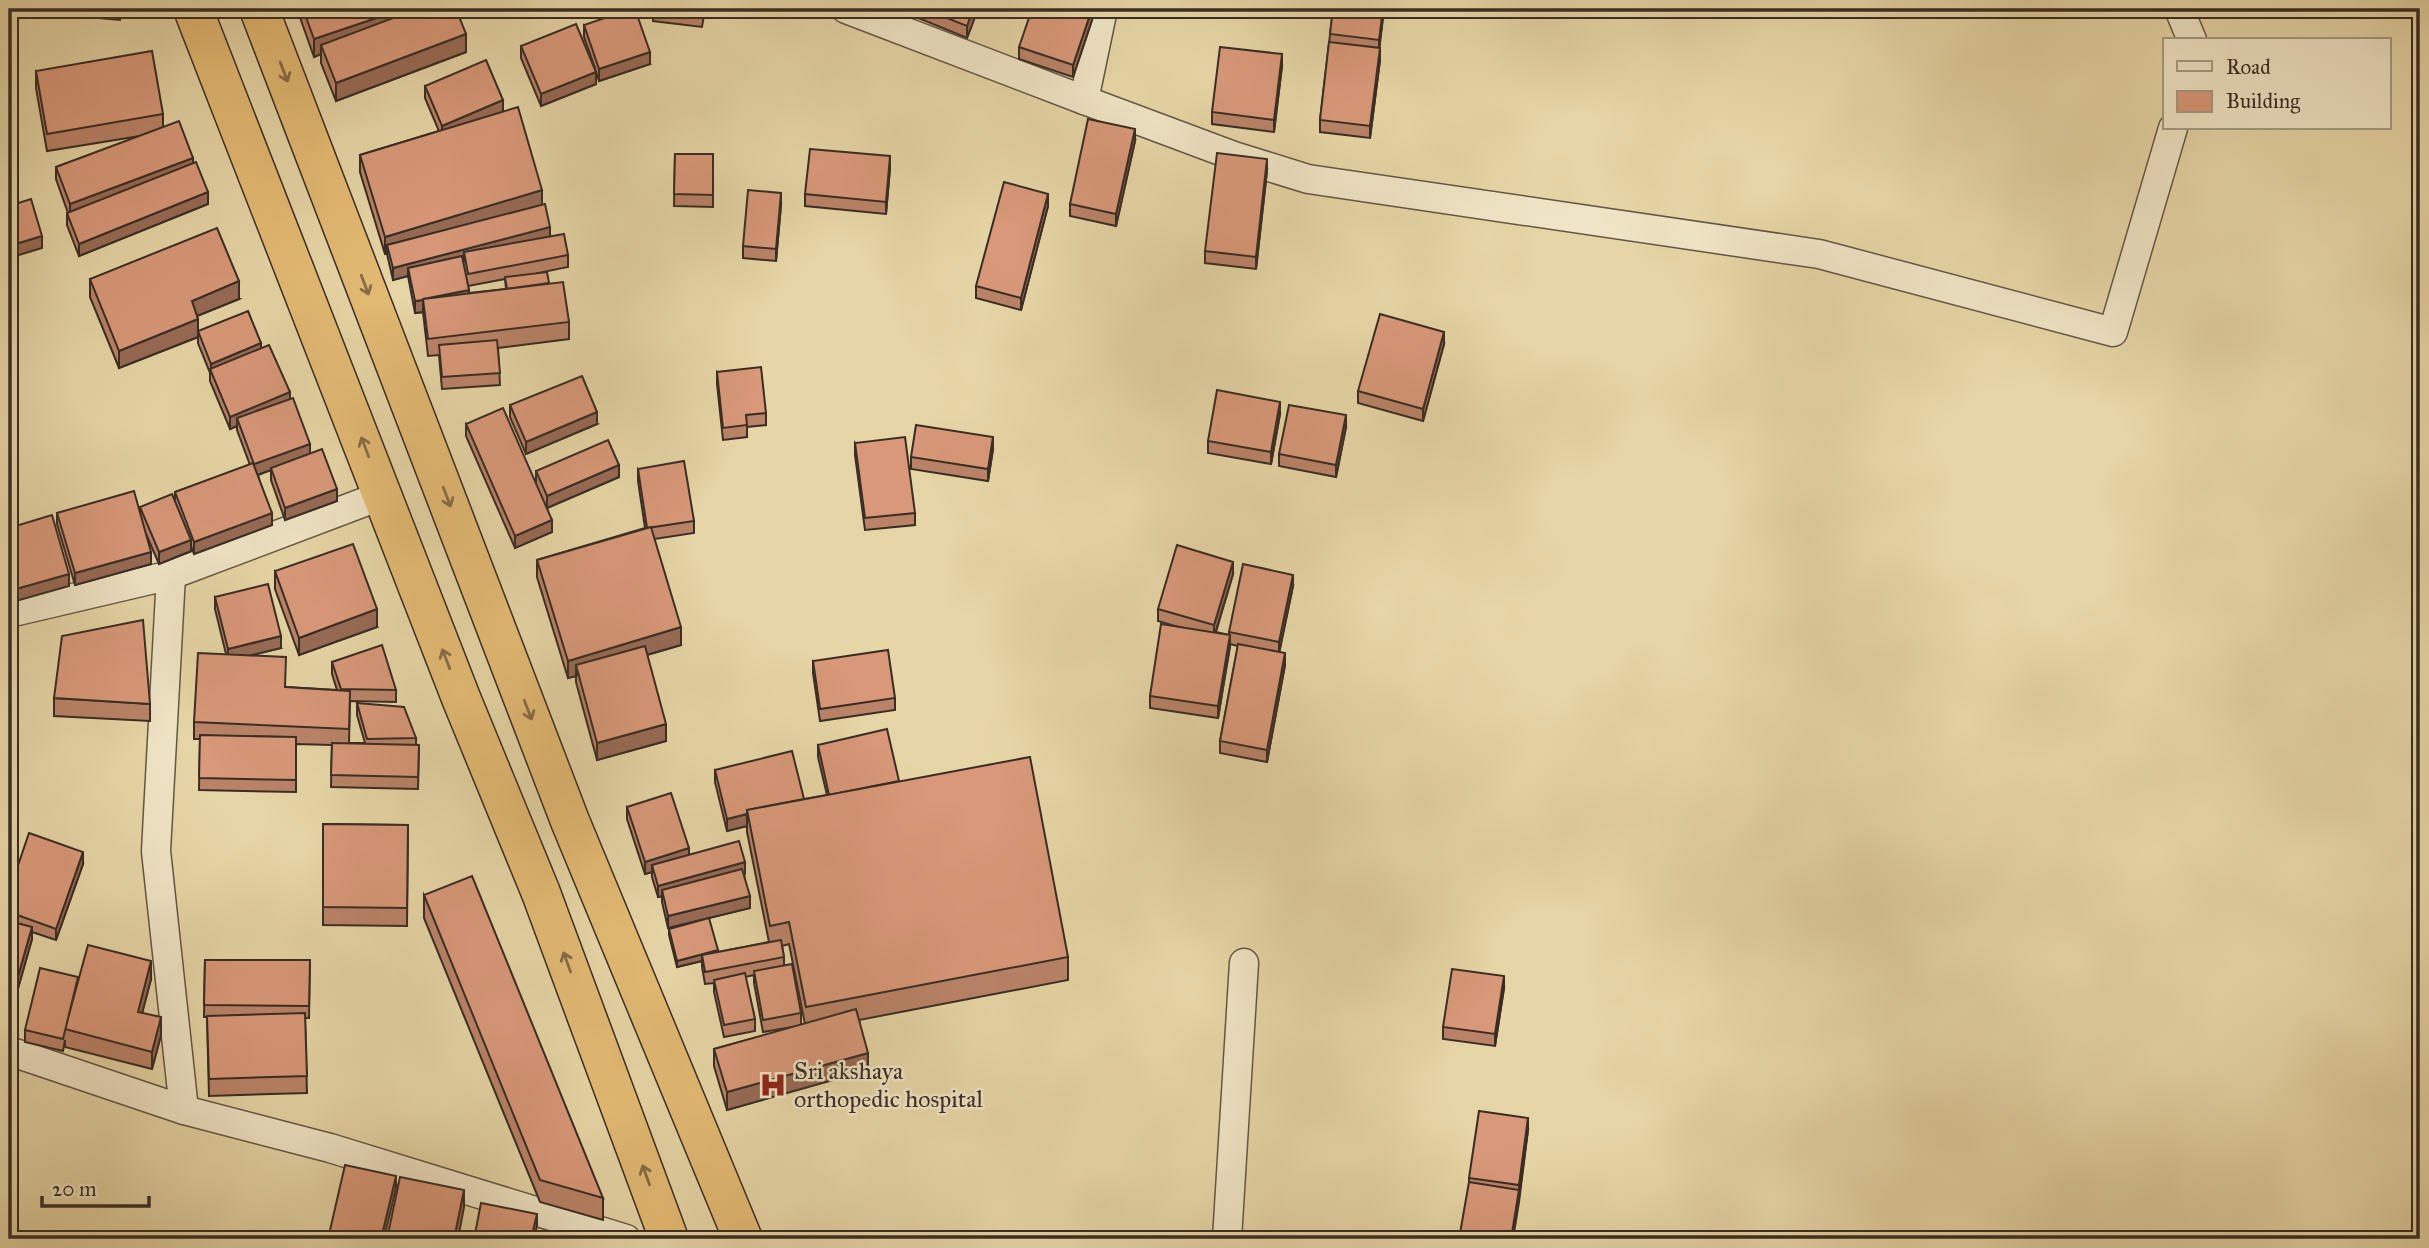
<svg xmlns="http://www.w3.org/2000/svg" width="2429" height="1248" viewBox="0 0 2429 1248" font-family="'IM FELL Great Primer',serif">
	<rect width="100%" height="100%" fill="#e6d5a6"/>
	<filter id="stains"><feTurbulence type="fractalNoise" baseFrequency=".00286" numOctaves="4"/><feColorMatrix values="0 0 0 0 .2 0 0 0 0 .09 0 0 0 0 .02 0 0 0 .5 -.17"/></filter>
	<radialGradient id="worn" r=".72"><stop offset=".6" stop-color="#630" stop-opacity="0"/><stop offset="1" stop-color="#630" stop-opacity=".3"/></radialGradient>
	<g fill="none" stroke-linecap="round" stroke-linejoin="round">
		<g stroke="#645744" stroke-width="31">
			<g id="street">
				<path d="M846 9 1084 100 1103 9"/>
				<path d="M2179 9 2192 40"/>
				<path d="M1084 100 1234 156 1308 179 1819 254 2113 332 2173 128"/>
				<path d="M171 575 383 495"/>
				<path d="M9 613 171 575 156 851 184 1110"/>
				<path d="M9 1051 184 1110 330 1148 626 1239"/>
				<path d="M1227 1239 1244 963"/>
			</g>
		</g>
		<g stroke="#392d24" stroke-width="41">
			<g id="highway">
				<path d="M193 9 461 698 541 893 669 1239"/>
				<path d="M259 9 570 821 743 1239"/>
			</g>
		</g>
		<use href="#street" stroke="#efe4c5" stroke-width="28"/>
		<use href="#highway" stroke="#e3ba73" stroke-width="38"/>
	</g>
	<g fill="#ba8368" stroke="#392d24" stroke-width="2" fill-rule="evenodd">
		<path d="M9 9H121L120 20 9 10Z"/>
		<path d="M297 9H456L466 52 336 101 321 63V54L314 57Z"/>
		<path d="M653 9H705L702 27 653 21Z"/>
		<path d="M911 9H978L967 38 911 15Z"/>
		<path d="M1333 9H1384L1379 48 1380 60 1370 138 1320 132V120Z"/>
		<path d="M1092 20 1073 77 1019 59V47Z"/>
		<path d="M584 25 650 64 599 81 596 72V84L541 106 521 58V46L595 68 584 37Z"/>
		<path d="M1282 66 1274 132 1212 124V112Z"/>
		<path d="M36 71 163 114V127L193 163 208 204 79 256 67 225V213H68L56 179V167L140 136 47 151 36 88Z"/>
		<path d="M425 86 503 112 542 205 550 236 568 255V267L538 273 549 283 569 322V339L498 348 500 385 442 389 439 355 428 356 423 312 415 313 408 276 393 280 387 254H385L360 172V155L439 131 425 98ZM505 279 506 289 469 293 468 286Z"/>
		<path d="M1135 141 1116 226 1070 216V204Z"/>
		<path d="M675 154H713V207L674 206Z"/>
		<path d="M890 168 886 214 805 206V194Z"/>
		<path d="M1267 171 1256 269 1205 263V251Z"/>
		<path d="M781 205 776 261 743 258V246Z"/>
		<path d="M1048 206 1021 310 976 298V286Z"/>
		<path d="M90 279 239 299 197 316 198 331 261 348 290 399 310 454 337 501 285 520 271 480V470L258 475 272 525 194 554 191 546V551L159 564 146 534 151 564 75 585 57 524V513L140 511V507L175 502V492L250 465 237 430V426L230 429 210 381V373L198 343V337L119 368 90 297Z"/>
		<path d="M1444 344 1423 421 1358 403V391Z"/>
		<path d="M717 372 766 413V425L747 427V437L723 440 717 384Z"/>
		<path d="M510 405 597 424 526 454 510 417Z"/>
		<path d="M1280 414 1271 464 1208 453V441Z"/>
		<path d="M466 424 536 482V471L619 477 547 508 552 532 515 548 466 436Z"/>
		<path d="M1346 427 1336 477 1279 466V454Z"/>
		<path d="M855 443 915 513V525L865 530 855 455Z"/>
		<path d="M993 449 988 481 911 469V457Z"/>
		<path d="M638 469 694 521V533L654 539 681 645 647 655 666 741 597 760 576 682V676L568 678 537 577V560L645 528 638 481Z"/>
		<path d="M275 571 377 627 299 655 275 589Z"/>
		<path d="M1233 574 1216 632 1229 635V632L1293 586 1279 652 1285 665 1267 762 1220 753V741L1238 646 1230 644 1218 718 1150 708V696L1178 627 1158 621V609Z"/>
		<path d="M215 597 281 648 251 655 286 687 337 690 332 674V662L396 690V702L350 701 349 743H365L357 715V703L416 738V745H419L418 789 331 787 332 745 296 744V792L199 790 200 739H194V722L226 654 215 609Z"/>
		<path d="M813 661 895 698V710L820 721 813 673Z"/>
		<path d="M54 698 150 704V721L54 716Z"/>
		<path d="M818 745 899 781 1068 957V980L859 1020 868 1070 727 1110 714 1066V1049L798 1026 763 1032 754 983V975L745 977 755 1019V1031L724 1037 714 992V983L705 984 702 967V961L677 967 669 935V929L718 952 769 942 747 832V826L727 831 715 782V770L804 799 827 795 818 757ZM789 944 805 1024 801 1025V1013L784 965V957L782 946Z"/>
		<path d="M627 807 689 855 745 874H744L750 908 668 928 662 902V896L658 897 652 877V872L645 874 627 819Z"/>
		<path d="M323 824 408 825 407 926 323 925Z"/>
		<path d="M83 864 56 940 32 932V939L9 1020V892Z"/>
		<path d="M424 895 603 1198V1220L540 1202 424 918Z"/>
		<path d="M205 960H310L309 1018H305L307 1093 209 1096 207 1017H204Z"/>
		<path d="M78 977 151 979 142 1013 161 1035 152 1069 65 1047V1040L63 1051 25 1042V1030Z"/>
		<path d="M1504 988 1495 1046 1443 1039V1027Z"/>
		<path d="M1528 1130 1519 1202 1469 1182V1178Z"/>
	</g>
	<g fill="#976a55" stroke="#392d24" stroke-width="2">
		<path d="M403 9H455L321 45V54L314 57V39Z"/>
		<path d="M973 9H978L967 38V26Z"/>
		<path d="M1092 9V20L1073 77V65Z"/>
		<path d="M1383 9H1384L1379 52V40Z"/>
		<path d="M466 34V52L336 101V83Z"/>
		<path d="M1380 48V60L1370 138V126Z"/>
		<path d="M650 52V64L599 81V69Z"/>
		<path d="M1282 54V66L1274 132V120Z"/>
		<path d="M596 72V84L541 106V94Z"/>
		<path d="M503 100V112L442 138V126Z"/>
		<path d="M1135 129V141L1116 226V214Z"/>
		<path d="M890 156V168L886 214V202Z"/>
		<path d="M193 158V170L70 216V204Z"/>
		<path d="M1267 159V171L1256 269V257Z"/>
		<path d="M542 190V207L387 245V254H385V237Z"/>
		<path d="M208 192V204L79 256V244Z"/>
		<path d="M781 193V205L776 261V249Z"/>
		<path d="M1048 194V206L1021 310V298Z"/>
		<path d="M550 227V238L464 252V261L408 268V276L393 280V268Z"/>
		<path d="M42 236V248L9 258V246Z"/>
		<path d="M239 281V299L192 318V301Z"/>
		<path d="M469 290V302L423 300Z"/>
		<path d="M423 300V312L415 313V301Z"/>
		<path d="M198 319V337L119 368V351Z"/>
		<path d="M1444 332V344L1423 421V409Z"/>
		<path d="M261 343V355L211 372V364Z"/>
		<path d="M290 392V404L237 418V426L230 429V417Z"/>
		<path d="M1280 402V414L1271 464V452Z"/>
		<path d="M597 412V424L526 454V442Z"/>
		<path d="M1346 415V427L1336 477V465Z"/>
		<path d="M993 437V449L988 481V469Z"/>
		<path d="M310 444V456L254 476V464Z"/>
		<path d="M619 465V477L547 508V496Z"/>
		<path d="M337 489V501L285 520V508Z"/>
		<path d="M272 513V525L194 554V542Z"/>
		<path d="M552 520V532L515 548V536Z"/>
		<path d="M191 540V551L159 564V552Z"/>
		<path d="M151 552V564L75 585V573Z"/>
		<path d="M1233 562V574L1214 637V625Z"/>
		<path d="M69 574V586L9 603V591Z"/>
		<path d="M1293 575V586L1279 654V642Z"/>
		<path d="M377 609V627L299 655V638Z"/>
		<path d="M681 627V645L578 675 576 665V676L568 678V661Z"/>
		<path d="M1230 635V647L1218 718V706Z"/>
		<path d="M281 636V648L228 661V649Z"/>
		<path d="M1285 653V665L1267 762V750Z"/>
		<path d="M666 724V741L597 760V743Z"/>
		<path d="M747 814V826L727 831V819Z"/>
		<path d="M689 848V860L652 865V872L645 874V862Z"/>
		<path d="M83 852V864L56 940V929Z"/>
		<path d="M745 862V874L663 896 662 890V896L658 897V886Z"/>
		<path d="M750 896V908L668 928V916Z"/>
		<path d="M32 927V939L9 1020V1008Z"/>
		<path d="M718 950V956L702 955V961L677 967V961Z"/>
		<path d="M151 961V979L138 1029V1012Z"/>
		<path d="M1504 976V988L1495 1046V1034Z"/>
		<path d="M161 1017V1035L152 1069V1052Z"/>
		<path d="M868 1053V1070L727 1110V1092Z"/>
		<path d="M1528 1118V1130L1519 1197V1185Z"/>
		<path d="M396 1176V1188L384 1239H381Z"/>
		<path d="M464 1190V1207L458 1239H454Z"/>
		<path d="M1519 1190V1202L1513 1239H1511Z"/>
		<path d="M537 1214V1226L534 1239H531Z"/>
	</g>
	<g fill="#d89879" stroke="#392d24" stroke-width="2">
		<path d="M303 9H403L314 39Z"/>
		<path d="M417 9H456L466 34 336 83 321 45Z"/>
		<path d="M631 9H635L650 52 599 69 584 25Z"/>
		<path d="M653 9H703L702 15Z"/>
		<path d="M924 9H973L967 26Z"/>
		<path d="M1032 9H1092L1073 65 1019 47Z"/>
		<path d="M1333 9H1383L1379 40 1330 34Z"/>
		<path d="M576 24 596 72 541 94 521 46Z"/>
		<path d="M1329 42 1380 48 1370 126 1320 120Z"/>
		<path d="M1220 47 1282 54 1274 120 1212 112Z"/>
		<path d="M152 51 163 114 47 134 36 71Z"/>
		<path d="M486 60 503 100 442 126 425 86Z"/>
		<path d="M518 107 542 190 385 237 360 155Z"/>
		<path d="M1088 119 1135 129 1116 214 1070 204Z"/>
		<path d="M179 121 193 158 70 204 56 167Z"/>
		<path d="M810 149 890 156 886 202 805 194Z"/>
		<path d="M1217 153 1267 159 1256 257 1205 251Z"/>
		<path d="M675 154H713V195L674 194Z"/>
		<path d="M196 162 208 192 79 244 67 213Z"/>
		<path d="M1004 182 1048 194 1021 298 976 286Z"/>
		<path d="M748 190 781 193 776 249 743 246Z"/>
		<path d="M31 199 42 236 9 246V206Z"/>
		<path d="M545 204 550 227 393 268 387 245Z"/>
		<path d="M217 228 239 281 192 301 198 319 119 351 90 279Z"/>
		<path d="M564 234 568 255 468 274 464 252Z"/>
		<path d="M462 256 469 290 423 299V300L415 301 408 268Z"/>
		<path d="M547 272 549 283 507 289 505 277Z"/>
		<path d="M563 282 569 322 428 339 423 299Z"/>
		<path d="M248 311 261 343 211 364 198 331Z"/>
		<path d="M1380 314 1444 332 1423 409 1358 391Z"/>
		<path d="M497 340 500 373 442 377 439 345Z"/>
		<path d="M269 345 290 392 230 417 210 369Z"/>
		<path d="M761 367 766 413 746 415 747 425 723 428 717 372Z"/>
		<path d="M582 376 597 412 526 442 510 405Z"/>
		<path d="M1217 390 1280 402 1271 452 1208 441Z"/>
		<path d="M293 398 310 444 254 464 237 418Z"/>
		<path d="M1289 405 1346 415 1336 465 1279 454Z"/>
		<path d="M503 408 552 520 515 536 466 424Z"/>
		<path d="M916 425 993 437 988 469 911 457Z"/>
		<path d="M905 437 915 513 865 518 855 443Z"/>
		<path d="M608 440 619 465 547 496 536 471Z"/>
		<path d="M322 449 337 489 285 508 271 468Z"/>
		<path d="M684 461 694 521 647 528 638 469Z"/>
		<path d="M253 463 272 513 194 542 175 492Z"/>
		<path d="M134 491 151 552 75 573 57 513Z"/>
		<path d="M172 494 191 540 159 552 140 507Z"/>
		<path d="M52 515 69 574 9 591V528Z"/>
		<path d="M651 527 681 627 568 661 537 560Z"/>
		<path d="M353 544 377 609 299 638 275 571Z"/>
		<path d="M1177 545 1233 562 1214 625 1158 609Z"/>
		<path d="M1243 564 1293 575 1279 642 1229 632Z"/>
		<path d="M268 584 281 636 228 649 215 597Z"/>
		<path d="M143 620 150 704 54 698 62 636Z"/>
		<path d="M1161 624 1230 635 1218 706 1150 696Z"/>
		<path d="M1238 644 1285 653 1267 750 1220 741Z"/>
		<path d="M382 645 396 690 341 689 332 662Z"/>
		<path d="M645 646 666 724 597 743 576 665Z"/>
		<path d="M888 650 895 698 820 709 813 661Z"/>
		<path d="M198 653 286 657 285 687 350 691 349 729 194 722Z"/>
		<path d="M357 703 404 707 416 738 367 739Z"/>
		<path d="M887 729 899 781 829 795 818 745Z"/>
		<path d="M200 735 296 737V780L199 778Z"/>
		<path d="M332 743 419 745 418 777 331 775Z"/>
		<path d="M792 751 804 799 747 810V814L727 819 715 770Z"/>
		<path d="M1030 757 1068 957 806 1007 789 922 770 926 747 810Z"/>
		<path d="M671 793 689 848 645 862 627 807Z"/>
		<path d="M323 824 408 825 407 908 323 907Z"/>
		<path d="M29 833 83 852 56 929 9 912V892Z"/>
		<path d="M739 841 745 862 658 886 652 865Z"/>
		<path d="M742 869 750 896 668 916 662 890Z"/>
		<path d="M472 876 603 1198 540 1180 424 895Z"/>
		<path d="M709 918 718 950 677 961 669 929Z"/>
		<path d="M9 921 32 927 9 1008Z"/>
		<path d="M781 940 784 957 705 972 702 955Z"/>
		<path d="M88 945 151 961 138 1012 161 1017 152 1052 65 1029Z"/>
		<path d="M205 960H310L309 1006 204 1005Z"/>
		<path d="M792 964 801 1013 763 1020 754 971Z"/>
		<path d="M40 968 78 977 63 1039 25 1030Z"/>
		<path d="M1452 969 1504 976 1495 1034 1443 1027Z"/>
		<path d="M745 973 755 1019 724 1025 714 980Z"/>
		<path d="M856 1009 868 1053 727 1092 714 1049Z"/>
		<path d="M305 1013 307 1076 209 1079 207 1016Z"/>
		<path d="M1479 1111 1528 1118 1519 1185 1469 1178Z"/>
		<path d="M345 1165 396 1176 381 1239H328Z"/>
		<path d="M400 1177 464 1190 454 1239H387Z"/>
		<path d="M1469 1182 1519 1190 1511 1239H1459Z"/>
		<path d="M481 1203 537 1214 531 1239H474Z"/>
		<path d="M559 1231 595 1239H557Z"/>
		<path d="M1307 1232 1352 1236V1239H1307Z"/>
		<path d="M193 1233 212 1239H190Z"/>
	</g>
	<defs><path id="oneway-shaft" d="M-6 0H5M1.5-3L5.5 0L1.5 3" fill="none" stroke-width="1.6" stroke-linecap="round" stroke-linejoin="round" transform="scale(1.75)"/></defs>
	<g stroke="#866c48">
		<use href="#oneway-shaft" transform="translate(284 72) rotate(69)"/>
		<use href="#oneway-shaft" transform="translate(365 285) rotate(69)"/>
		<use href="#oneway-shaft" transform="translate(365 447) rotate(-111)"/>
		<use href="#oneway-shaft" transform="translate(447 497) rotate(69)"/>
		<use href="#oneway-shaft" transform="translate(446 659) rotate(-111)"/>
		<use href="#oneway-shaft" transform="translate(528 710) rotate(69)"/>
		<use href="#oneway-shaft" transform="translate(567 962) rotate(-110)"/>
		<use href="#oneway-shaft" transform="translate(646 1175) rotate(-110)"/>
	</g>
	<defs>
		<g id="hospital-bare" transform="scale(2.1)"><path d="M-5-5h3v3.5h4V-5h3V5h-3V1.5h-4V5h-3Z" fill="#8f2418" stroke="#efe4c5" stroke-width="2.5" paint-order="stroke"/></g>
	</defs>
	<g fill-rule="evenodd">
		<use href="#hospital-bare" x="773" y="1085"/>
	</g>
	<g text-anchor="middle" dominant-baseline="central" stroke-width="5" stroke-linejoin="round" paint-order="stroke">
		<g font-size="24" fill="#392d24" stroke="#efe4c5" text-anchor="start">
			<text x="794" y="1071">Sri akshaya<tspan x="794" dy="28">orthopedic hospital</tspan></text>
		</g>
	</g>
	<rect width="2429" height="1248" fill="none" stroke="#e6d5a6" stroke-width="35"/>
	<rect x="10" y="10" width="2408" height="1227" fill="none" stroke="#392d24" stroke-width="3.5"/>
	<rect x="18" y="18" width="2394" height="1213" fill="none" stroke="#392d24" stroke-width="2"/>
	<rect x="2163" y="38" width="228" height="91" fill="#efe4c5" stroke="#a69b85" stroke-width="2"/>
	<rect x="2177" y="61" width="35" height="10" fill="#efe4c5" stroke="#a69b85" stroke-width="2"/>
	<text x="2226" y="74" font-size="21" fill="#392d24">Road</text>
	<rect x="2177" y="91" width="35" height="21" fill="#d89879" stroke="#a69b85" stroke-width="2"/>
	<text x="2226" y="108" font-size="21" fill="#392d24">Building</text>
	<path d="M42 1196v10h107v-10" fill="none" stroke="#392d24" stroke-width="3.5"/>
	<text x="52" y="1196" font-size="21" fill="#392d24" stroke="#efe4c5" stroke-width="5" paint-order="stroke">20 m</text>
	<rect width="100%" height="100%" filter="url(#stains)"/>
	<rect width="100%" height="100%" fill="url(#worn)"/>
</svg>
